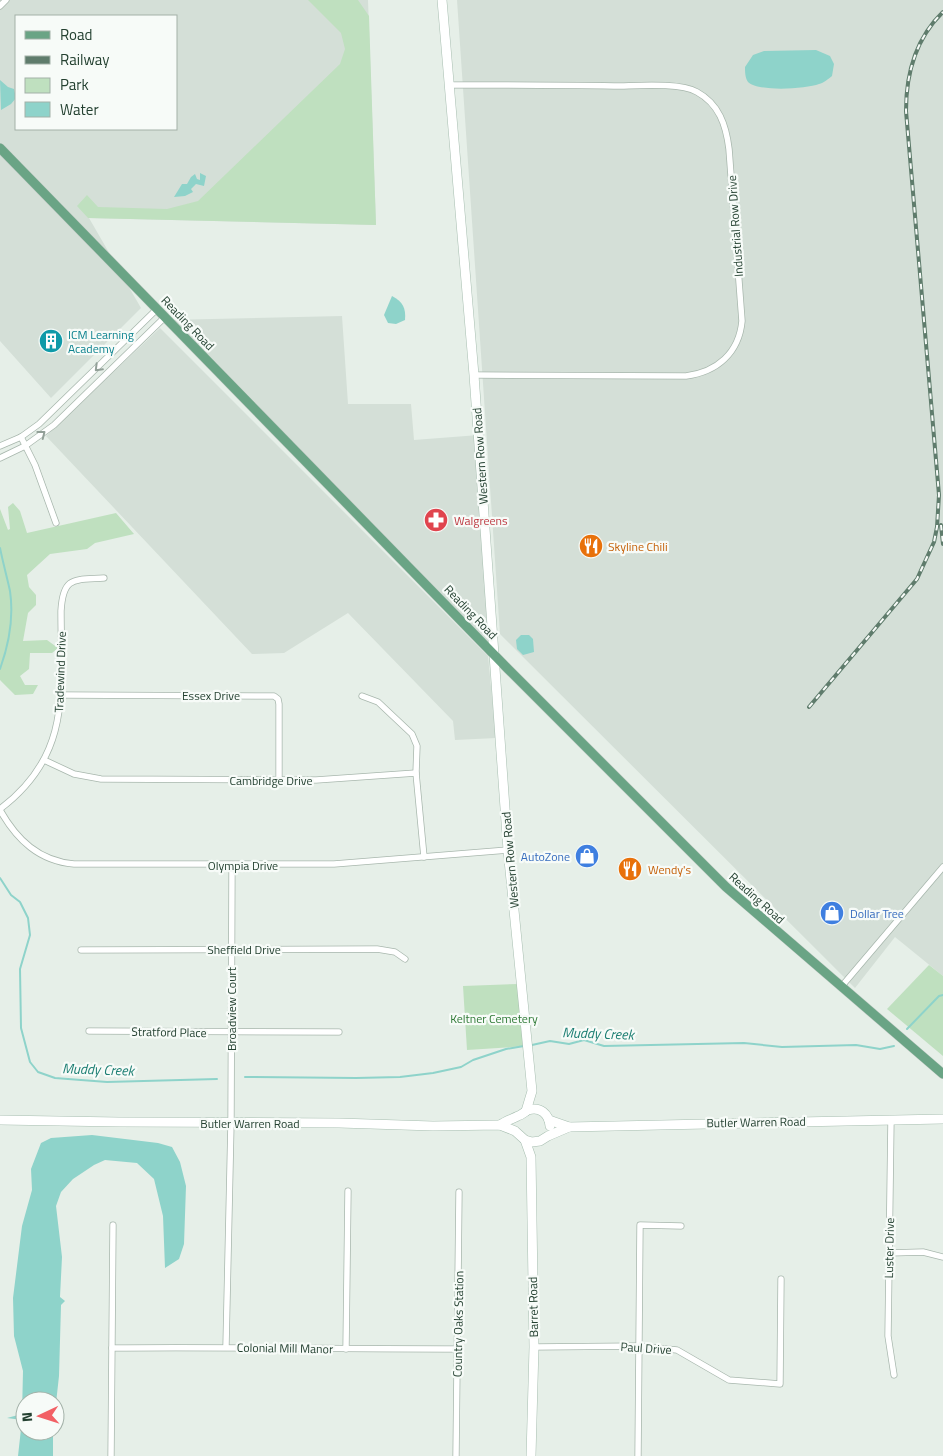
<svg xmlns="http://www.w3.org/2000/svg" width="943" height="1456" viewBox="0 0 943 1456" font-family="'Titillium Web',sans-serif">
	<rect width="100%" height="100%" fill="#e6efe8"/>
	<g fill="#d4dfd7" fill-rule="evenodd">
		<path d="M0 0H368L376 225 89 218 141 308 51 398 0 341ZM16 16H176V129H16Z"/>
		<path d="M457 0H943V976L895 937 855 988 500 634Z"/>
		<path d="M342 316 348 404H411L414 440 479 435 494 653 168 320Z"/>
		<path d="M160 328 488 656 496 738 455 740 453 721 348 613 284 653 252 654 46 436Z"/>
	</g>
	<g fill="#bfe0bf">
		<path d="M308 0H358L369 16 376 225 88 218 77 206 87 195 98 207 167 209 198 201 340 64 345 49 341 33Z"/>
		<path d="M13 503 20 511 27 533 116 513 134 534 95 543 87 549 50 554 27 575 29 587 36 595V605L28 613 23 641 47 640 58 648 52 653H30L29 669 20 676 25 685H38L33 694 15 695 0 680V509L8 530 10 529 8 507Z"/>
		<path d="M929 965 943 976V1056L887 1009Z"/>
		<path d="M518 984 528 1046 467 1050 463 986Z"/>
	</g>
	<g fill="#8ed3ca">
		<path d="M816 50 830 56 834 64 832 76C828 79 824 83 819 84 806 89 758 92 748 82 745 78 745 71 745 67L753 55 764 51Z"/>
		<path d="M0 80 8 87 14 89 16 98 11 104 1 110Z"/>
		<path d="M200 173 206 176 204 186 196 184 191 189 193 192 185 196 174 197 182 184H187L191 177 195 174 197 179 200 180Z"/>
		<path d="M392 296C403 302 406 308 405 320L396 324 388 323 384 315Z"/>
		<path d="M521 635H529L533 639 534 652 523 655 517 649 516 640Z"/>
		<path d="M92 1135 158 1143 172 1147 180 1162 186 1186 184 1244 179 1259 165 1268 163 1216 154 1179 137 1163 105 1160 94 1165 73 1179 61 1192 56 1206 62 1257 60 1297 65 1301 61 1305 59 1376 55 1412V1401H25V1431H53V1456H18L22 1420 7 1418 22 1414 23 1371 14 1336 13 1298 22 1226 32 1190 31 1169 41 1143 51 1138Z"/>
	</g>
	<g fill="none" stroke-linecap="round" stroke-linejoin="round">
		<g stroke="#8ed3ca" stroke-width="2">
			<path d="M0 548C3 563 7 577 10 591 14 618 9 644 0 669"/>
			<path d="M0 878 11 895 20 902 28 918 30 935 20 969 21 1028 30 1062 38 1072 55 1078 107 1082 217 1079"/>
			<path d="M907 1029 939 996 943 995"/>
			<path d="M532 1045 550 1041 569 1044 584 1040 604 1046 744 1043 782 1047 856 1045 880 1049 894 1046"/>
			<path d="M245 1077 356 1078 400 1077 433 1073 461 1067 473 1060 506 1049 524 1046"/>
		</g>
		<g stroke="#a8b7ad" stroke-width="7">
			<g id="street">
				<path d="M0 6 6 0"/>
				<path d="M450 85C504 85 559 85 614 86 635 86 679 82 697 92 719 104 726 125 729 149L742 321C739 353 717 372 686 376L474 375"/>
				<path d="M21 437 35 465 56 523"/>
				<path d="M0 446 21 437 39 424 157 309"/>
				<path d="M0 458 25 446 54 425 165 317"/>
				<path d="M61 695 274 696 278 699 279 704V780"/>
				<path d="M362 696 378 702 412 734 417 746 416 773"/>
				<path d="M44 760 74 774 101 779 316 780 416 773 424 857"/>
				<path d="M0 809C72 755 61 691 61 611 63 576 74 580 104 578"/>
				<path d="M0 810C17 840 39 861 74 864H334L508 850"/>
				<path d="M81 950 377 949 395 952 405 959"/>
				<path d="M841 987 943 867"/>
				<path d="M89 1031 339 1032"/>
				<path d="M891 1120 888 1336 894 1375"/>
				<path d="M889 1253 923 1252 943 1257"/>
				<path d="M226 1346 231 1123 232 865"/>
				<path d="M534 1347 638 1346 677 1350 729 1380 780 1384 781 1279"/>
				<path d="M112 1348C228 1347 342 1349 457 1349"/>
				<path d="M346 1349 348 1191"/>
				<path d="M111 1456 113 1225"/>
				<path d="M456 1456 459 1192"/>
				<path d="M638 1456 640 1225 681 1226"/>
			</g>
		</g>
		<g stroke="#a7beb0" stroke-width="10">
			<g id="secondary">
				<path d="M442 0 474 375 508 850 532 1091 526 1111"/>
				<path d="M0 1120 119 1122 339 1123 433 1126 500 1125 515 1131 525 1140 532 1142 540 1141 548 1136 569 1127"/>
				<path d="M549 1120 569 1127 943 1119"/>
				<path d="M500 1125C505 1121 512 1119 518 1116 522 1115 524 1112 528 1110 540 1106 549 1114 550 1126"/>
				<path d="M525 1140 531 1157 534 1347 531 1456"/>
			</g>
		</g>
		<g stroke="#c2cac5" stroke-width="10">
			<path id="primary" d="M0 148 508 669 726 887 943 1074"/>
		</g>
		<use href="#street" stroke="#fff" stroke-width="5.5"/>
		<use href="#secondary" stroke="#fff" stroke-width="9"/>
		<use href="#primary" stroke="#6aa485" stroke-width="9"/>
		<g stroke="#5f7c6c" stroke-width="4">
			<g id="rail">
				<path d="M941 525 943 544"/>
				<path d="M809 707 917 579 934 542 937 527 939 495 906 111C906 74 916 38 943 12"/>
			</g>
		</g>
		<use href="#rail" stroke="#f7fbf8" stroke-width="2" stroke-dasharray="5.5" stroke-linecap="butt"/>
	</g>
	<defs><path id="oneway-chevron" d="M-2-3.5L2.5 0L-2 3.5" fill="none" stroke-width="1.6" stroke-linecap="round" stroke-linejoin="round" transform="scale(1.25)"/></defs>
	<g stroke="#92a098">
		<use href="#oneway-chevron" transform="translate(98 368) rotate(135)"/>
		<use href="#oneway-chevron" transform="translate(42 434) rotate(-38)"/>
	</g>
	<defs>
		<g id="building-disc" transform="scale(1.25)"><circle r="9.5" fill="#0f9aa8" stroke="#f7fbf8"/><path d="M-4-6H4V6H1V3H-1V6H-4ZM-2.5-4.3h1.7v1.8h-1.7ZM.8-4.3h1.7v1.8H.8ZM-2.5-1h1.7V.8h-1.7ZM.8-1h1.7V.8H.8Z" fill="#fff"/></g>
		<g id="pharmacy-disc" transform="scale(1.25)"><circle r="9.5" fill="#e0444e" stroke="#f7fbf8"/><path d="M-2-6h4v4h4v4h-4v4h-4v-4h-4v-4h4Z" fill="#fff"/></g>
		<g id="restaurant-disc" transform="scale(1.25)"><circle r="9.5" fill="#e8710a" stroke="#f7fbf8"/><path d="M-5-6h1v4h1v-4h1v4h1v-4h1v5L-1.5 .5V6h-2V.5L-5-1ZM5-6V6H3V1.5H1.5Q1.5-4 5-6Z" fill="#fff"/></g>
		<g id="shop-disc" transform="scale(1.25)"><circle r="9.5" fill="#3f7fe0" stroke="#f7fbf8"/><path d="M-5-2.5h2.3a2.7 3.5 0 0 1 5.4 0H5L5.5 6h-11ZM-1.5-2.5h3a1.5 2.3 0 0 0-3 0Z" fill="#fff"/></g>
	</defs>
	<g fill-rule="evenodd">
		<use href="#building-disc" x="51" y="341"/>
		<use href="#pharmacy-disc" x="436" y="520"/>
		<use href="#restaurant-disc" x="591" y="546"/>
		<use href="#shop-disc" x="587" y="856"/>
		<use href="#restaurant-disc" x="630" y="869"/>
		<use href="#shop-disc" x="832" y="913"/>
	</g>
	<g text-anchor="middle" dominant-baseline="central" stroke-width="4.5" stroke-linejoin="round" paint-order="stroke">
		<g font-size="12" fill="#244131" stroke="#f7fbf8">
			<text transform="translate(735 226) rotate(-94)">Industrial Row Drive</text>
			<text transform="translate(188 323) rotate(46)">Reading Road</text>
			<text transform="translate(480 456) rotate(-94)">Western Row Road</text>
			<text transform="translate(471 612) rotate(46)">Reading Road</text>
			<text transform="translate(60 672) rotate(-88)">Tradewind Drive</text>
			<text x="211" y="695">Essex Drive</text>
			<text x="271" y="780">Cambridge Drive</text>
			<text transform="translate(510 860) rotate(-95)">Western Row Road</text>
			<text x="243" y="865">Olympia Drive</text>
			<text transform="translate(757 898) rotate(42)">Reading Road</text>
			<text x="244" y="949">Sheffield Drive</text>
			<text transform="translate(231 1009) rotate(-90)">Broadview Court</text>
			<text transform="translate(169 1032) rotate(1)">Stratford Place</text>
			<text transform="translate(756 1122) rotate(-1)">Butler Warren Road</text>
			<text x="250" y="1123">Butler Warren Road</text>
			<text transform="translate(889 1248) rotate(-89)">Luster Drive</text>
			<text transform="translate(533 1307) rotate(-91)">Barret Road</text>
			<text transform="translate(458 1324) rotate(-89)">Country Oaks Station</text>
			<text transform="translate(285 1348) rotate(1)">Colonial Mill Manor</text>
			<text transform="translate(646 1348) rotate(4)">Paul Drive</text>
		</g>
		<g font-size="12" fill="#0d838f" stroke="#f7fbf8" text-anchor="start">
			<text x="68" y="334">ICM Learning<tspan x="68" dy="14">Academy</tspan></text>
		</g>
		<g font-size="12" fill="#be3a42" stroke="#f7fbf8" text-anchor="start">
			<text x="454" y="520">Walgreens</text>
		</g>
		<g font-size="12" fill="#c56008" stroke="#f7fbf8" text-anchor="start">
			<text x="608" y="546">Skyline Chili</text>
			<text x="648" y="869">Wendy's</text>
		</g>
		<g font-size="12" fill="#366cbe" stroke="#f7fbf8" text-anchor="end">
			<text x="570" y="856">AutoZone</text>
			<text x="850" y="913" text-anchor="start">Dollar Tree</text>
		</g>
		<g font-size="12" fill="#2e7935" stroke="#f7fbf8">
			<text x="494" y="1018">Keltner Cemetery</text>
		</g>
		<g font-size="14" font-style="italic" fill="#1d7f73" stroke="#f7fbf8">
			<text transform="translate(598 1033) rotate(2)">Muddy Creek</text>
			<text transform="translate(98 1069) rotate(2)">Muddy Creek</text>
		</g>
	</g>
	<rect x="15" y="15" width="162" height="115" fill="#f7fbf8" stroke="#a3b1a8"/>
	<rect x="25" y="31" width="25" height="8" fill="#6aa485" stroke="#a3b1a8"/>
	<text x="60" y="40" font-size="15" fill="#244131">Road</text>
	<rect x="25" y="56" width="25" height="8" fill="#5f7c6c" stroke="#a3b1a8"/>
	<text x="60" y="65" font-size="15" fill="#244131">Railway</text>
	<rect x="25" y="78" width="25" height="15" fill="#bfe0bf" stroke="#a3b1a8"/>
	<text x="60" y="90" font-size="15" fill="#244131">Park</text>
	<rect x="25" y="102" width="25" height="15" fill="#8ed3ca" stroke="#a3b1a8"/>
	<text x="60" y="115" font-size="15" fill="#244131">Water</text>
	<g transform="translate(40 1416) rotate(266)"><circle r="24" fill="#f7fbf8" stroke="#a3b1a8"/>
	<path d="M0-4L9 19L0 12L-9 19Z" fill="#f26065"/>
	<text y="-8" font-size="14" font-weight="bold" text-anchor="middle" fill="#244131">N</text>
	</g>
</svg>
